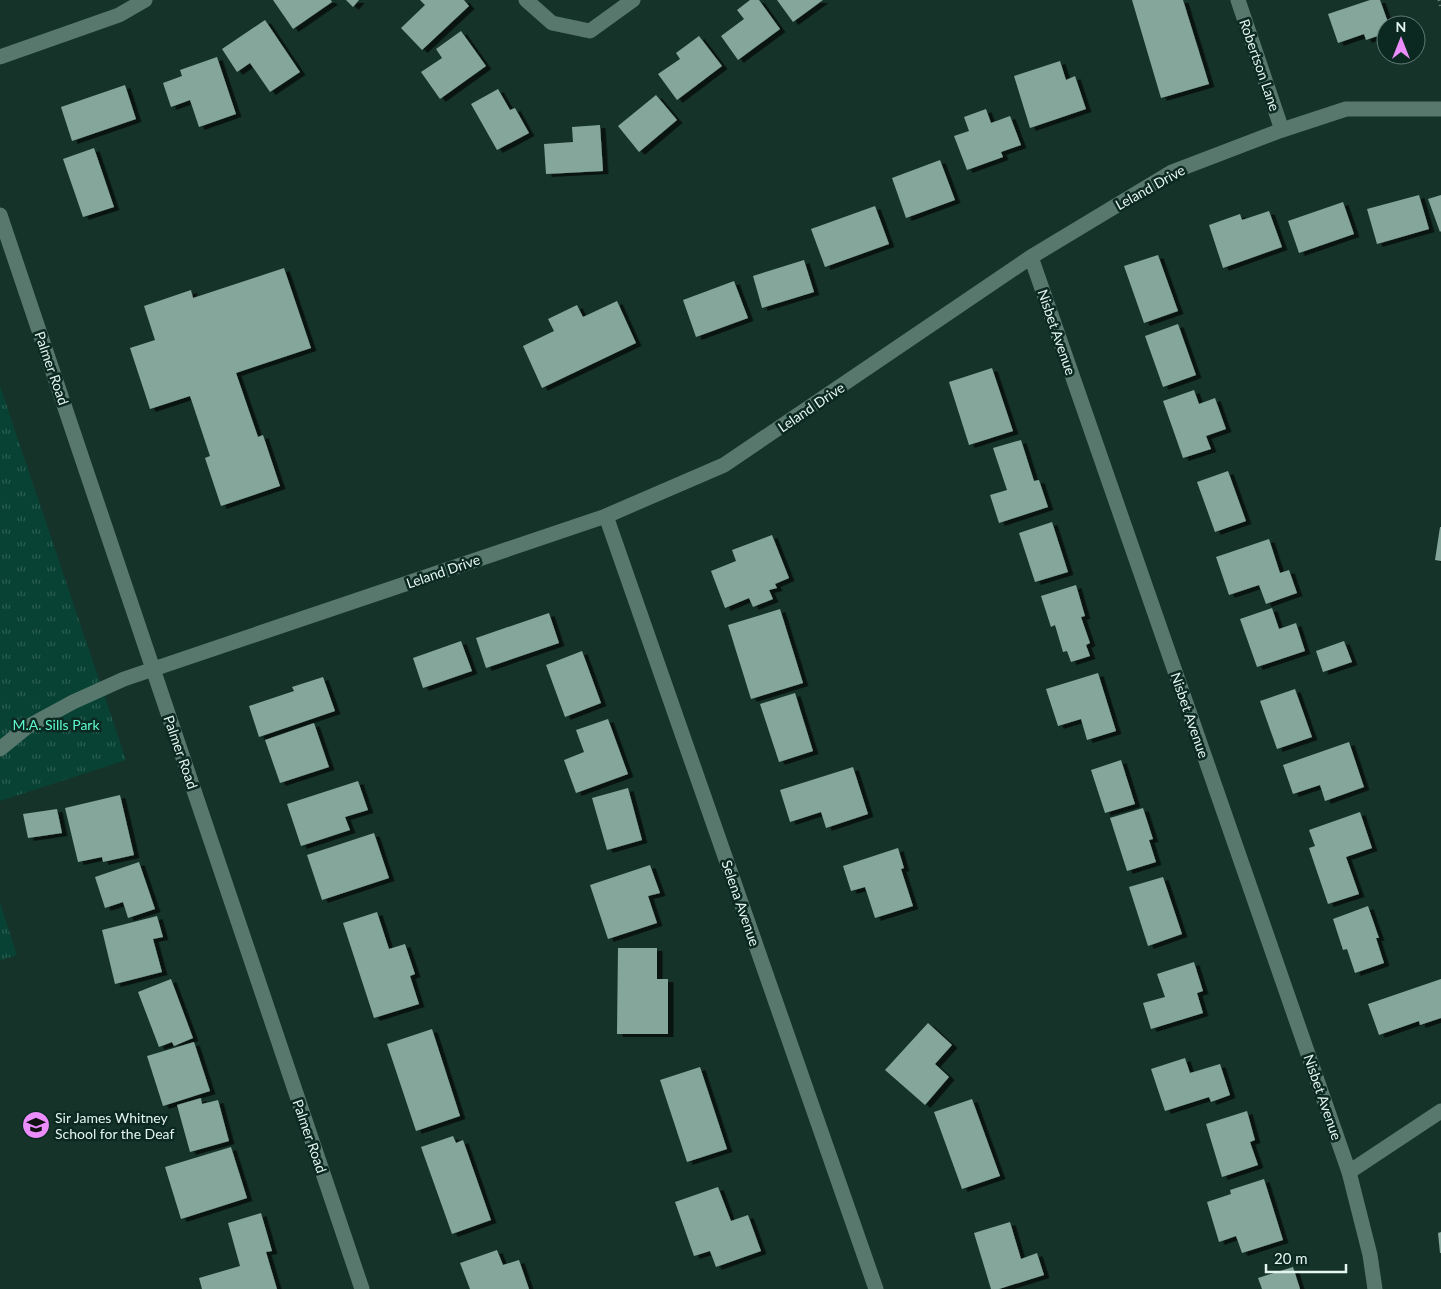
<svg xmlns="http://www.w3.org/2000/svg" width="1441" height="1289" viewBox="0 0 1441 1289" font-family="Lato,sans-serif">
	<defs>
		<pattern id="park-tufts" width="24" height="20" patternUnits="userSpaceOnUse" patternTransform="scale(1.25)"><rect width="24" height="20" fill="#074234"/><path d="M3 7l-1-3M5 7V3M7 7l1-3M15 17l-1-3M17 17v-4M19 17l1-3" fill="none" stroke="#2b5e52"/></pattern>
		<filter id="shadow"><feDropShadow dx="5.5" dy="3" stdDeviation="0" flood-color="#0009"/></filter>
	</defs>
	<rect width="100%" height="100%" fill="#16332a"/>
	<g fill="url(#park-tufts)">
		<path d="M0 386 126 760 0 801Z"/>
		<path d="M0 903 17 955 0 960Z"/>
	</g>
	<g fill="#85a69a" filter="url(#shadow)">
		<path d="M273 0H331L332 2 293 29Z"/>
		<path d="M346 0H359L353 7Z"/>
		<path d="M420 0H464L469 6 422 50 401 28 425 5Z"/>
		<path d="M750 0H759L780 29 738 60 721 36 744 19 737 10Z"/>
		<path d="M777 0H823L793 22Z"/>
		<path d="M1132 0H1183L1209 84 1161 98Z"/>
		<path d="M1370 0H1380L1389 25H1386V33L1366 40 1364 34 1338 43 1328 14Z"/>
		<path d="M265 20 300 72 270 92 250 63 237 72 222 49Z"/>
		<path d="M461 31 486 66 440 99 421 72 442 58 436 49Z"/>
		<path d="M699 36 722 66 677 100 658 74 680 59 676 53Z"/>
		<path d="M217 57 236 114 199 127 190 100 171 107 163 83 182 76 180 70Z"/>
		<path d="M1060 61 1066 80 1075 76 1086 109 1030 128 1014 76Z"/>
		<path d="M125 85 136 119 72 141 61 107Z"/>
		<path d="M498 89 510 110 515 108 529 133 497 150 471 104Z"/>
		<path d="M656 95 677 120 639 152 618 126Z"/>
		<path d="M986 109 991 123 1010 116 1021 145 1001 152 1003 157 967 170 954 136 969 131 964 117Z"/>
		<path d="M600 125 603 171 546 174 544 144 573 142 572 127Z"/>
		<path d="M94 148 114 207 83 217 63 159Z"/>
		<path d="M940 160 955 200 906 218 892 178Z"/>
		<path d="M1419 195 1429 229 1377 244 1367 209Z"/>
		<path d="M1441 195V231L1440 232 1428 199Z"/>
		<path d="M1343 202 1354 234 1299 253 1288 221Z"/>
		<path d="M875 206 889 244 825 267 811 229Z"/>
		<path d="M1269 211 1282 247 1223 268 1209 225 1240 214 1242 220Z"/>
		<path d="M1158 255 1178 311 1144 323 1124 266Z"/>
		<path d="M804 260 814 292 762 308 753 276Z"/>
		<path d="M284 268 311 348 236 373 258 437 263 435 280 486 221 506 205 458 210 456 190 396 150 409 130 348 155 340 144 306 191 290 193 298Z"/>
		<path d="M734 281 748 318 696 337 683 300Z"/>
		<path d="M617 301 636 343 542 388 523 346 554 331 548 319 577 305 583 317Z"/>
		<path d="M1178 324 1196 375 1163 387 1145 336Z"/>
		<path d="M992 368 1013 431 969 445 949 382Z"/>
		<path d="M1194 390 1199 404 1215 398 1226 429 1206 436 1211 449 1183 458 1163 401Z"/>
		<path d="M1021 440 1034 481 1039 480 1048 507 999 523 990 495 1007 490 993 448Z"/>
		<path d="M1228 471 1246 521 1215 532 1197 482Z"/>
		<path d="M1052 522 1068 572 1035 582 1019 533Z"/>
		<path d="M1440 527H1441V561L1435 560Z"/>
		<path d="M772 535 789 578 775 584 777 588 769 590 773 599 753 607 749 598 725 608 711 571 736 561 732 550Z"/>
		<path d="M1269 539 1280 573 1289 570 1297 593 1266 604 1259 585 1229 595 1216 557Z"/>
		<path d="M1076 585 1085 616 1081 617 1090 643 1086 645 1090 656 1071 662 1067 651 1063 652 1055 625 1051 627 1041 596Z"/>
		<path d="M1272 608 1279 629 1296 623 1305 651 1257 667 1240 619Z"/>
		<path d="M780 609 803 683 751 699 728 625Z"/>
		<path d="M549 613 559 643 486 668 476 638Z"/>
		<path d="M461 641 472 671 423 688 413 658Z"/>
		<path d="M1344 641 1352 662 1323 672 1316 651Z"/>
		<path d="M582 651 601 703 565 717 546 665Z"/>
		<path d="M1098 673 1116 731 1087 740 1081 719 1058 726 1046 689Z"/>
		<path d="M323 677 335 711 259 737 249 706 294 691 292 687Z"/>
		<path d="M1295 689 1312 737 1277 749 1260 701Z"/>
		<path d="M795 693 813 751 779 762 760 704Z"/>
		<path d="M608 719 628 774 576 793 564 760 584 752 576 730Z"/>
		<path d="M314 723 329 767 280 783 265 740Z"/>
		<path d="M1349 742 1364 787 1325 801 1320 785 1293 794 1283 765Z"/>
		<path d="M1121 760 1135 804 1105 813 1091 770Z"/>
		<path d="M853 767 868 814 826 828 821 812 790 822 780 790Z"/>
		<path d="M358 781 368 810 345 817 350 830 301 846 287 804Z"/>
		<path d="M628 788 642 840 607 850 592 798Z"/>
		<path d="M120 795 134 855 103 862 102 857 78 862 65 808Z"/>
		<path d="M1143 808 1153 839 1149 840 1156 862 1127 871 1110 818Z"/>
		<path d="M57 809 62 833 28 838 23 814Z"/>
		<path d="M1360 812 1372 848 1346 857 1359 894 1328 904 1309 848 1315 846 1309 830Z"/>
		<path d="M374 833 389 878 322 900 307 855Z"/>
		<path d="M898 848 904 868 901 869 913 906 875 918 865 887 851 891 843 866Z"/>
		<path d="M139 862 155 909 128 918 123 902 105 908 95 877Z"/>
		<path d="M650 865 660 893 648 896 657 923 608 939 590 885Z"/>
		<path d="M1163 877 1182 934 1148 946 1129 887Z"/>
		<path d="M1368 906 1379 938H1376L1384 963 1355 973 1347 949 1343 950 1333 919Z"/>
		<path d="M377 912 389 949 405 944 415 974 410 976 419 1004 374 1018 343 923Z"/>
		<path d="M157 916 163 937 153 939 162 972 115 984 102 930Z"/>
		<path d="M618 948H657V979H668V1034H617Z"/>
		<path d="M1194 962 1203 991 1197 993 1203 1013 1151 1029 1143 1003 1165 997 1157 974Z"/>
		<path d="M171 979 193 1038 174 1046 172 1042 159 1047 138 992Z"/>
		<path d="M1441 979V1018L1420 1025 1419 1021 1379 1035 1368 1004Z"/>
		<path d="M928 1023 952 1045 935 1064 949 1077 925 1105 885 1070Z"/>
		<path d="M432 1029 460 1116 416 1131 387 1044Z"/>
		<path d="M194 1042 210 1091 163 1106 147 1056Z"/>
		<path d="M1185 1058 1190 1073 1220 1064 1230 1095 1211 1102 1209 1097 1165 1111 1151 1069Z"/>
		<path d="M700 1067 727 1149 687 1162 660 1080Z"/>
		<path d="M201 1098 202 1104 218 1100 229 1141 190 1152 177 1105Z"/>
		<path d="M972 1099 1000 1176 962 1189 934 1112Z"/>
		<path d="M1247 1111 1255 1140 1250 1142 1258 1165 1222 1177 1206 1124Z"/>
		<path d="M453 1136 456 1143 463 1140 491 1220 452 1234 421 1147Z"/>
		<path d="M231 1147 247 1198 181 1219 165 1167Z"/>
		<path d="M1264 1179 1283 1240 1242 1253 1236 1236 1219 1242 1207 1202 1231 1194 1230 1190Z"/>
		<path d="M718 1187 731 1221 748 1215 761 1251 716 1267 710 1251 694 1256 675 1202Z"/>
		<path d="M261 1213 272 1251 266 1252 277 1289H202L199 1278 240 1266 228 1223Z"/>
		<path d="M1010 1222 1021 1259 1037 1253 1044 1275 999 1289H991L974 1233Z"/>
		<path d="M1441 1232V1253H1440L1438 1233Z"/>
		<path d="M497 1250 503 1265 519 1260 529 1289H470L460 1263Z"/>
		<path d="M1293 1267 1300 1289H1262L1258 1278Z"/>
	</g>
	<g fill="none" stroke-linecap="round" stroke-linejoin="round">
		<path stroke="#788f88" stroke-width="3" stroke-dasharray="1 4" stroke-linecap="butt" d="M1439 0 1441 8"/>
		<g stroke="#59786d" stroke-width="15">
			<path d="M526 0 552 23 590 31 633 0"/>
			<path d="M1238 0 1282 130"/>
			<path d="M0 57 119 15 145 0"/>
			<path d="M0 215 362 1289"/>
			<path d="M1031 257 1349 1172 1370 1255 1375 1289"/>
			<path d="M606 516 876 1289"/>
			<path d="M0 749 27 727 73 702 124 679 606 516 724 465 1031 257 1172 172 1282 130 1346 109H1441"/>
			<path d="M1349 1172 1441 1111"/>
		</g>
	</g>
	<defs>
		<g id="school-disc" transform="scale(1.4375)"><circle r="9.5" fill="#eb8dfc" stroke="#0b2921"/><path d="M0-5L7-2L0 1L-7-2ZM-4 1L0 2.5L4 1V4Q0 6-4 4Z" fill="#111"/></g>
	</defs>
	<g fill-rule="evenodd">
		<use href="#school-disc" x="36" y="1125"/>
	</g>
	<g text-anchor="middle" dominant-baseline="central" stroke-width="5" stroke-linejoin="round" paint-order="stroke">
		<g font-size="14" fill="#e4f5ef" stroke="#0b2921">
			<text transform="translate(1260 65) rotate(71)">Robertson Lane</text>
			<text transform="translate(1150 187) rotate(-29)">Leland Drive</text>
			<text transform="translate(1057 332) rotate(71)">Nisbet Avenue</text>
			<text transform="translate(52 368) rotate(71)">Palmer Road</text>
			<text transform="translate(811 407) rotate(-34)">Leland Drive</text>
			<text transform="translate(443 571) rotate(-19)">Leland Drive</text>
			<text transform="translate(1190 715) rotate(71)">Nisbet Avenue</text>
			<text transform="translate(181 752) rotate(71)">Palmer Road</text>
			<text transform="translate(741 903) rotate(71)">Selena Avenue</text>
			<text transform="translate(1323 1097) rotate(71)">Nisbet Avenue</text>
			<text transform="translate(310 1136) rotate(71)">Palmer Road</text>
		</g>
		<g font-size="14" fill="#5eface" stroke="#0b2921">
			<text x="56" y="724">M.A. Sills Park</text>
		</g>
		<g font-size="14" fill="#e4f5ef" stroke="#0b2921" text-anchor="start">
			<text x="55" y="1117">Sir James Whitney<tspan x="55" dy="16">School for the Deaf</tspan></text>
		</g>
	</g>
	<g transform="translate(1401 40)"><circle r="24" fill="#0b2921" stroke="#627b73"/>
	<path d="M0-4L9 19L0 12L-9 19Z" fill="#eb8dfc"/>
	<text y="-8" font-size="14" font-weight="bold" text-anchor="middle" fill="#e4f5ef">N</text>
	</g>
	<path d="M1266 1264v8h80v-8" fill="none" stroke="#e4f5ef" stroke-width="2.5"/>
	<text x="1274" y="1264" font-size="15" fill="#e4f5ef" stroke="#0b2921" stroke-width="4" paint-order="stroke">20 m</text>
</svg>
